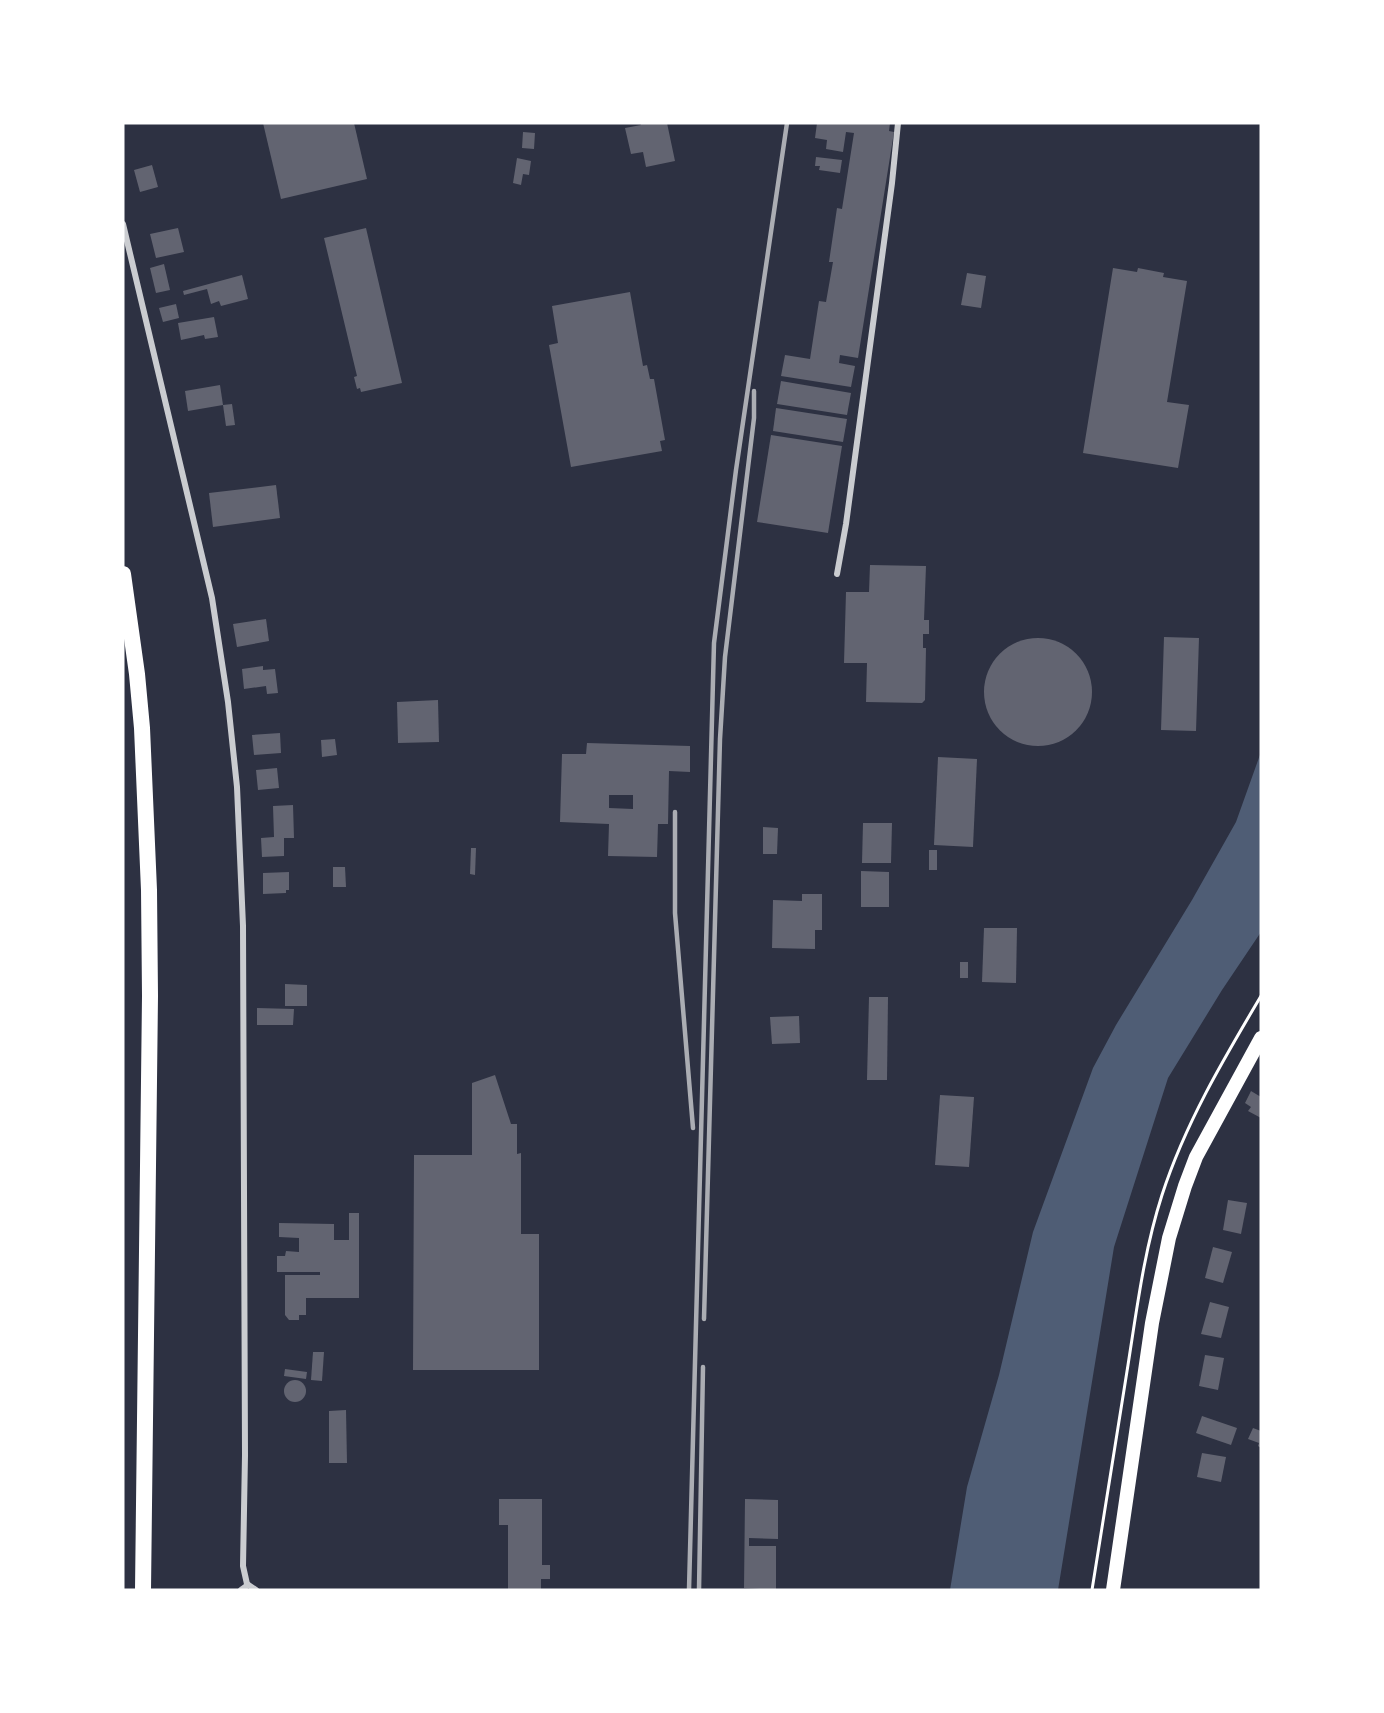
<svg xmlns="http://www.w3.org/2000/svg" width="1384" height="1713" viewBox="0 0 1384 1713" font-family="'Noto Sans',sans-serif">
	<rect width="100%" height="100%" fill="#2d3142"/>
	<path fill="#4f5d75" d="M1261 752V932L1222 990 1168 1078 1114 1247 1058 1590H950L967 1487 999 1375 1033 1232 1093 1068 1116 1025 1192 900 1236 822Z"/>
	<g fill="#626471" fill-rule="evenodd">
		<path d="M263 123H354L367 179 281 199Z"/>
		<path d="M640 123H667L675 161 646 167 643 152 631 154 625 128 641 125Z"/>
		<path d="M817 123H890L889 131 894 132 858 358 840 355 839 363 855 366 851 387 781 376 785 355 810 359 819 301 826 302 833 262H829L837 208 842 209 854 133 846 132 843 152 826 149 827 140 815 138Z"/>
		<path d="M523 132 535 133 534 149 522 148Z"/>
		<path d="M816 157 842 160 840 173 819 170 820 166H815Z"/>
		<path d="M517 158 531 161 529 175 523 174 521 185 513 183Z"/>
		<path d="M152 165 158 187 140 192 134 170Z"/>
		<path d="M178 228 184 252 156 258 150 234Z"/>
		<path d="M366 228 402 383 361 392 360 388 357 389 354 377 357 376 324 238Z"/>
		<path d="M164 264 170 290 156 293 150 268Z"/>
		<path d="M1113 268 1137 272 1138 268 1164 273 1163 277 1187 281 1167 402 1189 405 1178 468 1083 453Z"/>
		<path d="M967 273 986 276 981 308 961 305Z"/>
		<path d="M242 275 248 299 221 306 219 301 211 304 207 289 184 295 183 291Z"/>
		<path d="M630 292 643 366 647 365 650 379H654L665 440 660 441 662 451 571 467 549 345 558 343 552 306Z"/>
		<path d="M176 304 179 318 163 322 159 308Z"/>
		<path d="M214 317 218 337 205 339 204 335 181 340 178 323Z"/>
		<path d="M781 381 851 393 847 415 777 404Z"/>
		<path d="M220 385 223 405 188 411 185 391Z"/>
		<path d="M232 404 235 425 226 426 223 405Z"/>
		<path d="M776 408 847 419 843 442 773 431Z"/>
		<path d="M771 435 842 446 828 533 757 522Z"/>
		<path d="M276 485 280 518 213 527 209 493Z"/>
		<path d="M870 565 926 566 924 620H929V634H923V648H926L925 700 922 703 866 702 867 663H844L846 592H869Z"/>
		<path d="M266 619 269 641 237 647 233 624Z"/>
		<path d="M1164 637 1199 638 1196 731 1161 730Z"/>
		<circle cx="1038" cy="692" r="54"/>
		<path d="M263 666V670L275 669 278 693 267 694 266 686 244 689 242 669Z"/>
		<path d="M438 700 439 742 398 743 397 702Z"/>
		<path d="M280 733 281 753 254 755 252 735Z"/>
		<path d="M335 739 337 755 322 757 321 740Z"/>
		<path d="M587 743 690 746V772L669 771 668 824H658L657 857 608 856 609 824 560 822 562 754H586ZM609 795H633V809L609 808Z"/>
		<path d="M938 757 977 759 973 847 934 845Z"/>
		<path d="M277 768 279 788 258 790 256 770Z"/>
		<path d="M293 805 294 838H284V856L262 857 261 838 274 837 273 806Z"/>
		<path d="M863 823H892L891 863H862Z"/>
		<path d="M763 827 778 828 777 854H763Z"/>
		<path d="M471 848H476L475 875 470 874Z"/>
		<rect x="929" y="850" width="8" height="20"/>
		<path d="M333 867H345L346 887H333Z"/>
		<path d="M861 871 889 872V907H861Z"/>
		<path d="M289 872V890H286V893L263 894V873Z"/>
		<path d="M802 894H822V930H815V949L772 948 773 900 802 901Z"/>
		<path d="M984 928H1017L1016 983 982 982Z"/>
		<rect x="960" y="962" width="8" height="16"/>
		<path d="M285 984 307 985V1006H285Z"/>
		<path d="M869 997H888L887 1080H867Z"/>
		<path d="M257 1008 294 1009 293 1025H257Z"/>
		<path d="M799 1016 800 1043 772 1044 770 1017Z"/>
		<path d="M495 1075 511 1124H517V1154L521 1153V1234H539V1370H413L414 1155H472V1083Z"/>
		<path d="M1251 1091 1261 1097V1118L1248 1111 1251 1107 1245 1103Z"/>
		<path d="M940 1095 974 1097 969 1167 935 1165Z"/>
		<path d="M1228 1200 1247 1203 1241 1234 1223 1230Z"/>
		<path d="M349 1213H359V1298H306V1315H299V1320H289L285 1315V1275H320V1272H277V1256H285L286 1251 299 1252V1238L279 1237V1223L334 1224V1240H349Z"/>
		<path d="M1213 1247 1232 1252 1223 1283 1205 1278Z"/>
		<path d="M1210 1302 1229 1307 1221 1338 1201 1334Z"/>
		<path d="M313 1352H324L322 1381 311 1380Z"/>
		<path d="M1205 1355 1224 1358 1218 1390 1199 1386Z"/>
		<path d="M285 1369 307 1372 306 1379 284 1376Z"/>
		<circle cx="295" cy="1391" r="11"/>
		<path d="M346 1410 347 1463H329V1411Z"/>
		<path d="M1202 1416 1237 1428 1231 1445 1196 1433Z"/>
		<path d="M1253 1428 1261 1431V1448L1258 1446 1259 1443 1248 1439Z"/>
		<path d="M1202 1453 1226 1457 1221 1482 1197 1477Z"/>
		<path d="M499 1499H542V1565H550V1579H541V1590H508V1525H499Z"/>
		<path d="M745 1499 778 1500V1539L749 1538V1546H776V1590L744 1588Z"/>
	</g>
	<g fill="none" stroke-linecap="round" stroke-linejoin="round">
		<path stroke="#fff" stroke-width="3" d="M1092 1590C1104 1515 1116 1440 1128 1365 1137 1308 1144 1251 1162 1195 1185 1124 1223 1060 1261 996"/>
		<g stroke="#caccd0" stroke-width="6">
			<path d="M123 224 212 598 228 702 237 787 243 926 245 1455 243 1566 247 1584 256 1590"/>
			<path d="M837 574 846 524 892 183 898 123"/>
			<path d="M241 1590 248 1585"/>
		</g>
		<path stroke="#fff" stroke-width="14" d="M1113 1590 1152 1323 1169 1238 1185 1186 1196 1157 1261 1038"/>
		<path stroke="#fff" stroke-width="16" d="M123 574 137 674 142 728 149 890 150 996 143 1590"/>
		<g stroke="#abadb3" stroke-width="4.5">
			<path d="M675 812V913L693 1128"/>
			<path d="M704 1319 720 739 725 657 754 418V391"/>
			<path d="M689 1590 714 643 736 470 787 123"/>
			<path d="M699 1590 703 1367"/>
		</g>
	</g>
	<rect width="1384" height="1713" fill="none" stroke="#ffffff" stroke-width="249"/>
</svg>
